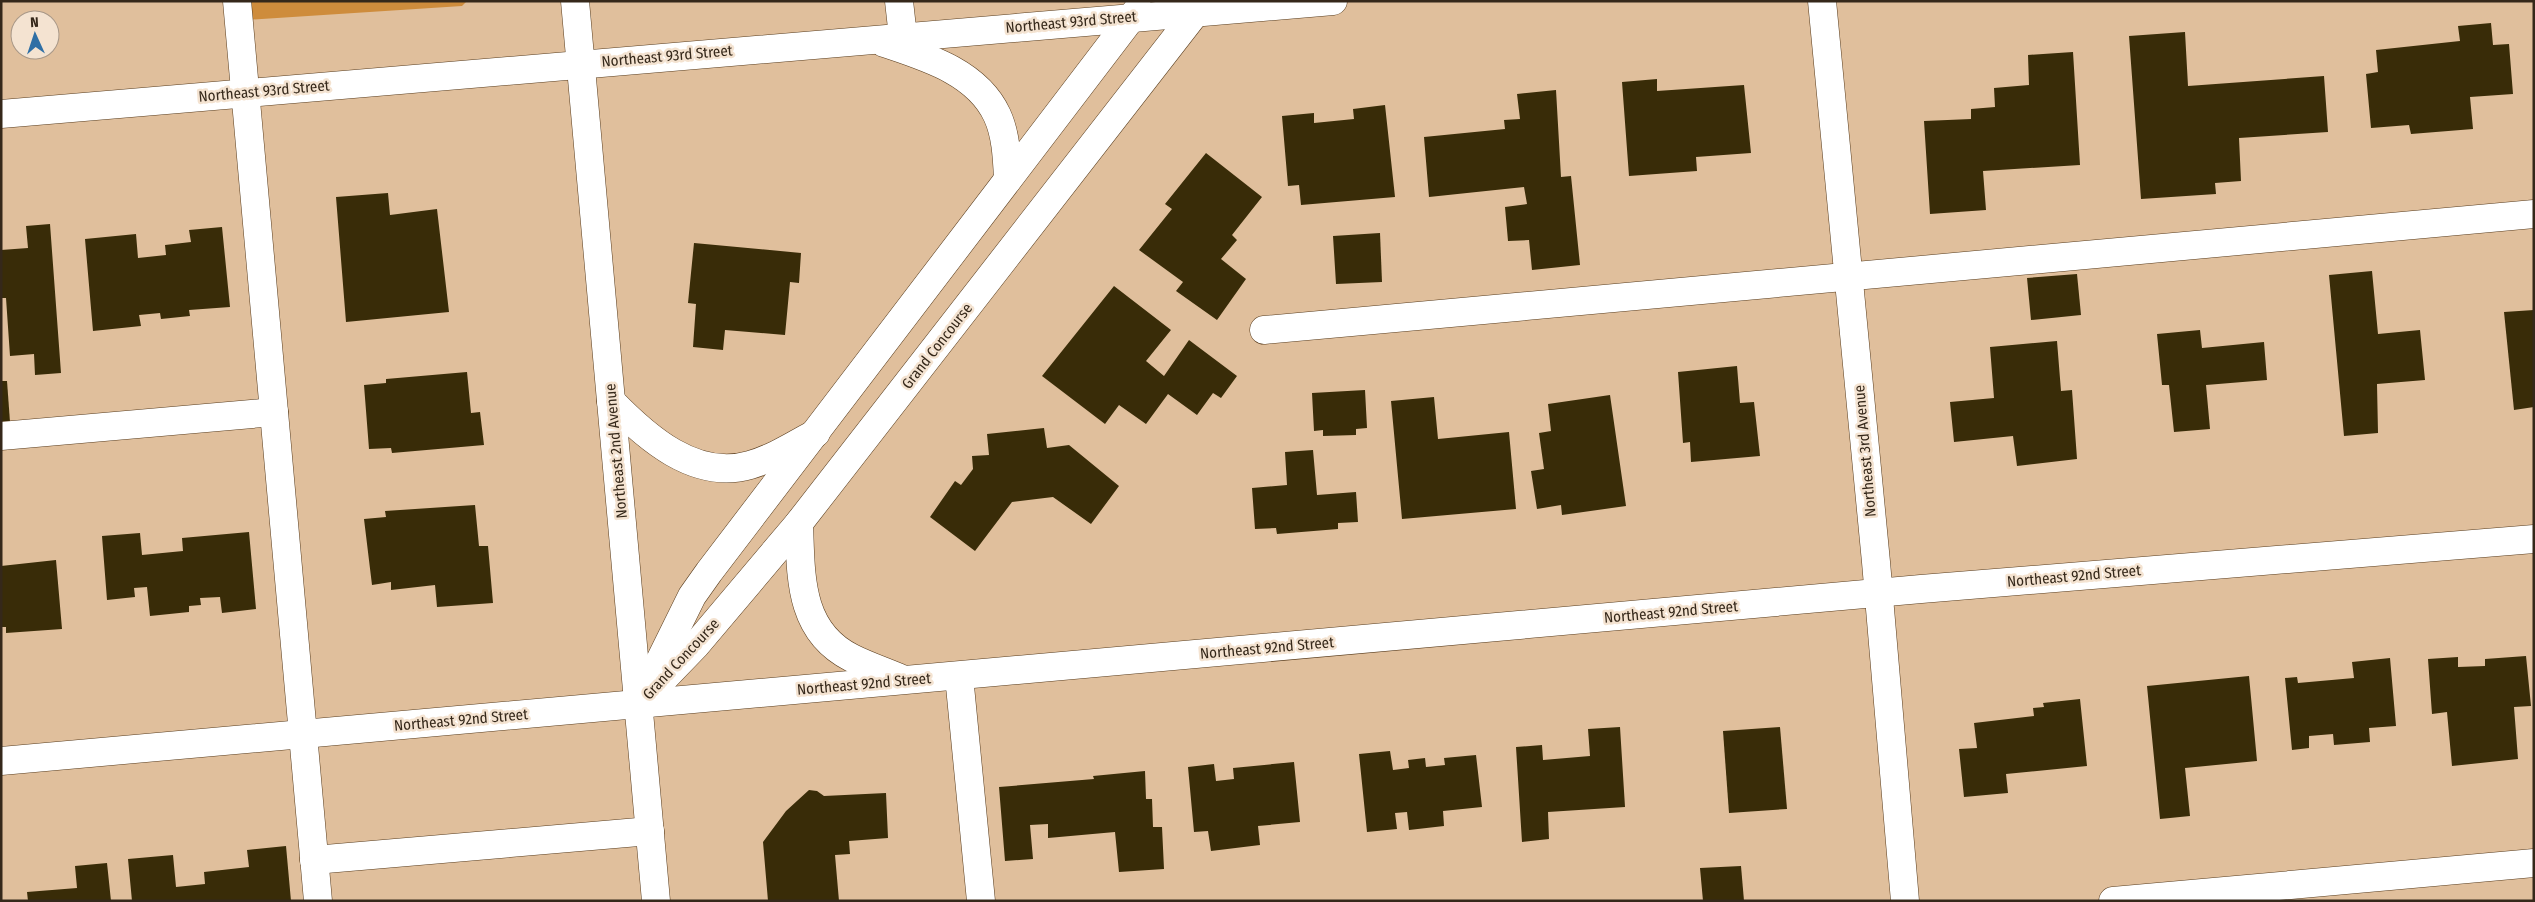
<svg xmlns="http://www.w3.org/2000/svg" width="2535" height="902" viewBox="0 0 2535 902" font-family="'Fira Sans Condensed',sans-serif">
	<rect width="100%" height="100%" fill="#e0bf9c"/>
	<path fill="#ce8c3c" d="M243 1H467L462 6 245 20Z"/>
	<g fill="#392c08">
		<path d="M2491 23 2493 45 2509 44 2513 94 2470 97 2473 129 2411 134 2409 125 2371 128 2366 74 2378 72 2376 50 2460 41 2458 26Z"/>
		<path d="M2185 32 2188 86 2324 76 2328 132 2239 138 2241 181 2215 183 2216 194 2141 199 2129 36Z"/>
		<path d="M2073 52 2080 165 1983 171 1986 210 1930 214 1924 121 1971 119V109L1995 107 1994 88 2029 85 2028 55Z"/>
		<path d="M1657 79V91L1744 85 1751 153 1696 157 1697 171 1629 176 1622 82Z"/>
		<path d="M1556 90 1561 177 1571 176 1580 265 1532 270 1529 240 1508 241 1505 207 1527 204 1524 187 1429 197 1424 137 1505 129 1504 120 1520 119 1517 94Z"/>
		<path d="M1385 105 1395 197 1301 205 1299 185 1288 186 1282 116 1314 113V123L1354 119 1353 109Z"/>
		<path d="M1206 153 1262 197 1232 235 1237 240 1221 259 1246 279 1217 320 1176 291 1183 282 1139 250 1172 209 1165 204Z"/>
		<path d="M388 193 390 215 437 209 449 312 346 322 336 197Z"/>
		<path d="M50 224 61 373 35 375 34 354 10 356 6 298H1V250L28 248 26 226Z"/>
		<path d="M222 227 230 307 189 310 190 316 161 319 160 313 139 315 141 326 93 331 85 239 136 234 138 258 166 255 165 245 191 242 189 230Z"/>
		<path d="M1380 233 1382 282 1336 284 1333 236Z"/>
		<path d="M694 243 801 253 799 283 790 282 785 335 725 330 723 350 693 347 696 304 688 303Z"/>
		<path d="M2372 271 2378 334 2420 330 2425 380 2377 384 2378 433 2344 436 2329 275Z"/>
		<path d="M2077 274 2081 315 2031 320 2027 278Z"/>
		<path d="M1114 286 1171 330 1146 361 1164 376 1189 340 1237 376 1221 398 1213 393 1197 415 1168 394 1146 424 1119 405 1105 424 1042 376Z"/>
		<path d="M2534 310V407L2514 410 2504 312Z"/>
		<path d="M2200 330 2202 348 2264 342 2267 380 2206 385 2210 429 2174 432 2169 385H2162L2157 334Z"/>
		<path d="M2057 341 2061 391 2072 390 2077 459 2017 466 2013 436 1954 442 1950 402 1994 398 1990 347Z"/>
		<path d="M1737 366 1740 403 1754 402 1760 456 1691 462 1690 442 1683 443 1678 372Z"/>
		<path d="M467 372 471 413 480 412 484 445 392 453 391 448 369 449 364 385 386 383V379Z"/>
		<path d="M1 381H7L10 422 1 423Z"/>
		<path d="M1365 390 1367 428 1356 429V435L1323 436V430L1314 431 1312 393Z"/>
		<path d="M1610 395 1626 506 1562 515 1561 505 1537 509 1531 471 1544 469 1539 433 1551 431 1548 404Z"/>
		<path d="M1434 397 1438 439 1509 432 1516 509 1402 519 1391 401Z"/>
		<path d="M1044 428 1047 448 1069 445 1119 486 1091 524 1053 497 1012 502 975 551 930 517 955 481 961 485 973 469 972 456 989 455 987 434Z"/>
		<path d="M1313 450 1317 495 1356 492 1358 522 1338 523V529L1277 534 1276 528 1255 529 1252 488 1287 485 1285 452Z"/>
		<path d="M475 505 479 546H488L493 603 437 607 435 585 391 590V582L372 585 364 519 386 517 385 511Z"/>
		<path d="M249 532 256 609 222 613 220 597 200 598 201 605 189 606V612L150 616 147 587 134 588 135 597 107 600 102 536 140 533 142 555 183 551 182 538Z"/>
		<path d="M56 560 62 629 6 633V627H1V566Z"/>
		<path d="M2526 656 2531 706 2514 707 2518 759 2452 766 2447 712 2432 714 2428 659 2458 657V667L2485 666V659Z"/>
		<path d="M2390 658 2396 726 2369 728 2370 742 2334 745 2333 734 2309 736V748L2292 750 2285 678 2297 677 2298 683 2354 678 2352 662Z"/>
		<path d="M2249 676 2257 761 2185 768 2190 816 2160 819 2147 686Z"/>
		<path d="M2080 699 2087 766 2006 774 2008 793 1964 797 1959 749 1977 748 1974 723 2034 716 2033 708 2044 707 2043 703Z"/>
		<path d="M1620 727 1625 807 1548 812 1549 839 1522 842 1516 747 1542 745 1543 760 1590 756 1588 729Z"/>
		<path d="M1780 727 1787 809 1729 813 1723 731Z"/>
		<path d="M1390 751 1393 770 1409 768 1408 760 1425 758 1426 767 1445 765 1444 758 1476 755 1482 807 1443 811 1444 826 1409 830 1407 812 1395 813 1397 829 1367 832 1359 754Z"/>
		<path d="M1294 762 1300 822 1258 826 1260 845 1211 851 1208 831 1194 832 1188 767 1214 764 1216 781 1234 779 1233 768Z"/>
		<path d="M1145 771 1146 799H1152L1153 827H1162L1164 869 1119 872 1115 832 1048 838V824L1030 825 1033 859 1005 861 999 787 1094 779 1093 776Z"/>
		<path d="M809 790 817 791 824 796 886 793 888 838 849 841 850 854 835 855 839 901H768L763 842 786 811Z"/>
		<path d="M286 846 291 901H132L128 859 173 855 176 887 205 884 204 872 249 867 247 850Z"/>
		<path d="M107 863 111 901H28L27 892 77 888 75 866Z"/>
		<path d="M1741 866 1744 901H1703L1700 868Z"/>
	</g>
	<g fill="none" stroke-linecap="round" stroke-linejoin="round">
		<g stroke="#583c1d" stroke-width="29">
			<g id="minor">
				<path d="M237 1 318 901"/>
				<path d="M899 1 903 37"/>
				<path d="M1822 1 1876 562 1905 901"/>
				<path d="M884 43C926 57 977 72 997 115 1006 134 1007 158 1008 179"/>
				<path d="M1 114 1333 1"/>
				<path d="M1264 330 2534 214"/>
				<path d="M1 436 274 412"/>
				<path d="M799 523C801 575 798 631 852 658 868 666 886 672 902 679"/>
				<path d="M959 676 981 901"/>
				<path d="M650 681 692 596 709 572 1138 9"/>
				<path d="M638 705 696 645 799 523 1203 3"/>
				<path d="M1 761 1921 589 2534 539"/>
				<path d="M314 860 650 831"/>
				<path d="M2113 901 2534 863"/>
			</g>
		</g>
		<g stroke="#583c1d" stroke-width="29">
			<g id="major">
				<path d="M575 1 656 901"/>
				<path d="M611 401C646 437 695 481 750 465 774 458 794 445 816 433"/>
			</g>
		</g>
		<use href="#minor" stroke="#fff" stroke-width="28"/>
		<use href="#major" stroke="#fff" stroke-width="28"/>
	</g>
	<g text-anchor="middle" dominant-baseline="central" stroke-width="5" stroke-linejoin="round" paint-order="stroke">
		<g font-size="15" fill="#35281a" stroke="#f4e3d1">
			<text transform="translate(1071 22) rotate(-5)">Northeast 93rd Street</text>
			<text transform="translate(667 56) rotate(-5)">Northeast 93rd Street</text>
			<text transform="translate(264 91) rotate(-5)">Northeast 93rd Street</text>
			<text transform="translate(937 346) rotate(-52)">Grand Concourse</text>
			<text transform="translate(616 451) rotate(-95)">Northeast 2nd Avenue</text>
			<text transform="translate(1865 451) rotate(-95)">Northeast 3rd Avenue</text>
			<text transform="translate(2074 576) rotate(-5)">Northeast 92nd Street</text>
			<text transform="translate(1671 612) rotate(-5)">Northeast 92nd Street</text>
			<text transform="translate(1267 648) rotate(-5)">Northeast 92nd Street</text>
			<text transform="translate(681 659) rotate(-47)">Grand Concourse</text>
			<text transform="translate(864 684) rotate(-5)">Northeast 92nd Street</text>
			<text transform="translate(461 720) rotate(-5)">Northeast 92nd Street</text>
		</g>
	</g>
	<rect width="2535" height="902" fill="none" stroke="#35281a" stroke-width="5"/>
	<g transform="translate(35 35) rotate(357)"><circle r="24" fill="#f4e3d1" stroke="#a89888"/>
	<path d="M0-4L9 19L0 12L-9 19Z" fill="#2f6fa5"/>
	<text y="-8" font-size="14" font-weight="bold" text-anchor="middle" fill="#35281a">N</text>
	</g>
</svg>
